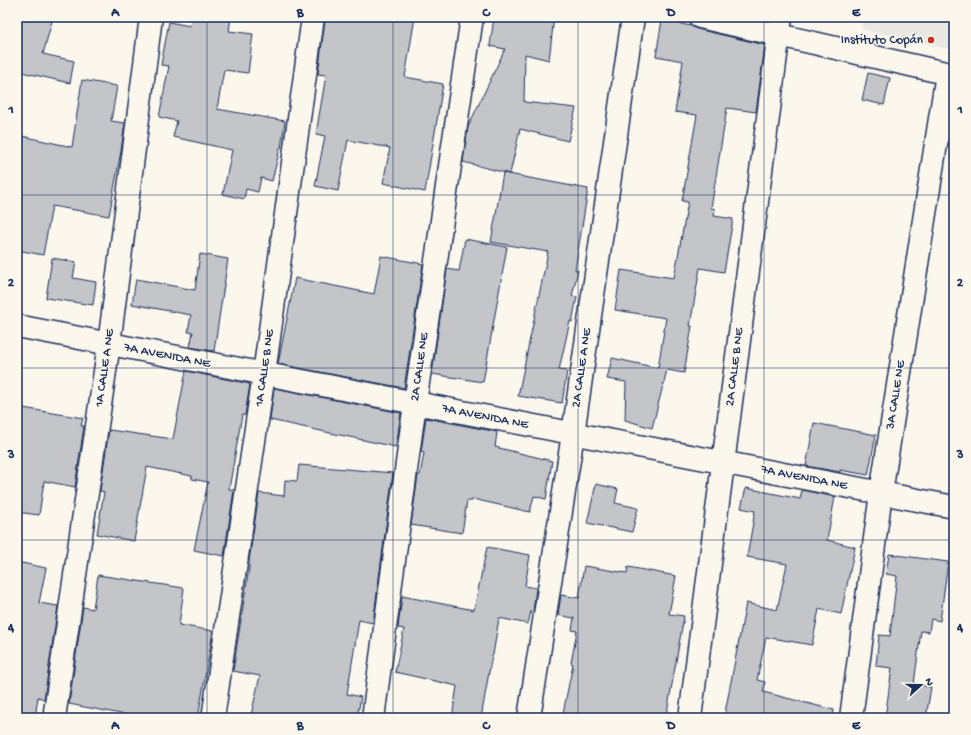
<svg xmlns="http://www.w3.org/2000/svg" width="971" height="735" viewBox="0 0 971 735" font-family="'Gochi Hand',sans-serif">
	<rect width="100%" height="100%" fill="#fbf7ec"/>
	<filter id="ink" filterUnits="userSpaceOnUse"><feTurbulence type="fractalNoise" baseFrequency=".025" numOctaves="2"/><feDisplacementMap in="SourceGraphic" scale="8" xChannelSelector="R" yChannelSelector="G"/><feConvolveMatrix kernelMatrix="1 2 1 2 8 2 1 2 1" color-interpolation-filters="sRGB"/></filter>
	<g filter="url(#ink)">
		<path fill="#eae8e2" d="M863 17H954V50L861 29Z"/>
		<g fill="#c3c5c9" stroke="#1b2f5e">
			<path d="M17 17H53L43 54 74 61 70 83 17 71Z"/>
			<path d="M191 17H231L229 31 253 34 248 73 224 70 217 109 285 121 281 148H280L272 181 261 178 258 192 246 189 244 199 223 194 232 150 173 137 177 121 159 117 169 66 161 65 169 22 190 26Z"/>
			<path d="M332 17H415L405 77 443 84 425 192 383 183 390 148 348 140 338 191 315 186 325 136 316 134 326 75 318 74 325 20 331 21Z"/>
			<path d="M494 17H554L549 60 525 54 524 102 576 108 568 141 520 129 510 174 463 162 468 127 505 49 490 46Z"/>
			<path d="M662 20 691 26 697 29 765 45 756 112 727 108 711 208 715 209 714 216 733 219 724 272 700 268 690 326H692L684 373 667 370 652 428 625 420 626 382 607 379 612 358 658 368 666 318 615 310 621 270 674 278 688 202 682 201 697 115 675 112 683 61 656 56Z"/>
			<path d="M868 73 890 78 884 105 862 100Z"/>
			<path d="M82 80 117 86 111 121 125 123 121 151 109 216 52 206 43 255 17 250V135L72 147Z"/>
			<path d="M503 173 588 189 575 270H578L572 296 577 297 572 322 570 321 559 370 567 371 562 403 518 396 548 252 491 242Z"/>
			<path d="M465 239 507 247 483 382 432 374 447 269 459 271Z"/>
			<path d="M200 254 228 259 214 351 190 347 193 332H188L191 315 132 304 136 279 195 290Z"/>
			<path d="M381 256 423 264 404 388 278 364 295 278 374 294Z"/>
			<path d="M52 258 76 262 73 278 96 282 93 305 46 298Z"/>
			<path d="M186 371 250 384 245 415H242L229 489 234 490 224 556 194 550 208 482 192 479V476L147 467 134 541 97 534 104 492 100 491 109 430 173 439Z"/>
			<path d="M274 388 401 413 396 447 270 420Z"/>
			<path d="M17 407 83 418 81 426H84L75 487 44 481 39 515 17 512Z"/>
			<path d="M426 418 497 432 495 447 552 461 546 499 534 496 530 512 473 499 472 501H467L462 533 411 525 418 475H420L424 453 421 452Z"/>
			<path d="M814 423 876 435 868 475 840 470V472L806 466Z"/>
			<path d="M299 465 393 473 373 623 359 620 347 694 361 697 357 718H264L251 715 260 676 233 671 249 568V561L259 493 284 496 285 480 297 481Z"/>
			<path d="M596 484 618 489 615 503 638 508 632 532 587 523Z"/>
			<path d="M746 488 800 499 802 490 835 497 827 540 855 547 841 614 819 609 812 645 766 637 757 680 765 682 763 692 834 710 833 718H724L746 603 777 610 787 564 747 557 755 511 741 508Z"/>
			<path d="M487 547 530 555 525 586 536 588 533 612 531 611 528 624 499 618 493 655H492L481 718H452L457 686 395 672 404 629 398 628 402 596 474 610Z"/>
			<path d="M889 554 948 562 940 621 931 619 929 632 921 631 914 684 931 687 926 718H885L892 668 876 666 879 635 890 636 897 576 886 574Z"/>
			<path d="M17 562 46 568 39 603 58 606 44 699 38 697 35 718H17Z"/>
			<path d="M584 566 627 573 628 567 676 576 669 614 684 616 666 718H562L573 664 571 663 577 631 572 630 574 618 558 615 561 595 579 598Z"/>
			<path d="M98 575 184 588 179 625 213 631 198 718H142L69 704 83 607 93 609Z"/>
		</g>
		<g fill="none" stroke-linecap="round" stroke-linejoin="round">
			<g stroke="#1b2f5e" stroke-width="25">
				<g id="minor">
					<path d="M17 326 954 507"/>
					<path d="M54 718 109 344 151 17"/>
					<path d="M213 718 264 374 313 17"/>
					<path d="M373 718 415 403 472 17"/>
					<path d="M529 718 573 434 633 17"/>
					<path d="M690 718 781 17"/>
					<path d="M851 718 881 493 947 74"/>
				</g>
			</g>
			<g stroke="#1b2f5e" stroke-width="25">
				<path id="tertiary" d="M700 17 954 75"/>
			</g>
			<use href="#minor" stroke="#fbf7ec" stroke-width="22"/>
			<use href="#tertiary" stroke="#fbf7ec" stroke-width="22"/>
		</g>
	</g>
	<path fill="none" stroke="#1b2f5e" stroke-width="1" stroke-opacity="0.55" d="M207 17V718M393 17V718M578 17V718M764 17V718M17 195H954M17 368H954M17 540H954"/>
	<circle fill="#c8321e" stroke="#fbf7ec" stroke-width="1.5" cx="931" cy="40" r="4"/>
	<g text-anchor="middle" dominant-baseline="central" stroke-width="3" stroke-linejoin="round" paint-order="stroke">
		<g font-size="13" fill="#1b2f5e" stroke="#fbf7ec" text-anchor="end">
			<text x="923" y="40">Instituto Copán</text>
		</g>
		<g font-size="13" fill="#1b2f5e" stroke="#fbf7ec">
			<text transform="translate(167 356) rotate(11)">7A AVENIDA NE</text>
			<text transform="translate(420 367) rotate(-82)">2A CALLE NE</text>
			<text transform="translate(735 367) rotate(-83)">2A CALLE B NE</text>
			<text transform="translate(105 368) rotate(-82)">1A CALLE A NE</text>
			<text transform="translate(265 368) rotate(-82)">1A CALLE B NE</text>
			<text transform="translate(582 368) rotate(-82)">2A CALLE A NE</text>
			<text transform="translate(896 395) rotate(-81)">3A CALLE NE</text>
			<text transform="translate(485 417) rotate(11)">7A AVENIDA NE</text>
			<text transform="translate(804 478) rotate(11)">7A AVENIDA NE</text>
		</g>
	</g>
	<rect width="971" height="735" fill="none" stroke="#fbf7ec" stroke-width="44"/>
	<g transform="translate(921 685) rotate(69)" stroke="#fbf7ec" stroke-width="3" paint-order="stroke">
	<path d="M0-3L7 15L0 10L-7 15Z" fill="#1b2f5e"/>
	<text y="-6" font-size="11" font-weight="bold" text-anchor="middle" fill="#1b2f5e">N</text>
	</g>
	<rect x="22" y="22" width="927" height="691" fill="none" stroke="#1b2f5e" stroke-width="1.5"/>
	<g font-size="13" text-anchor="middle" font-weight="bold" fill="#1b2f5e">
		<text x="115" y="16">A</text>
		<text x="300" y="16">B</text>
		<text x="486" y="16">C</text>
		<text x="671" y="16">D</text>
		<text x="856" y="16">E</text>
		<text x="11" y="113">1</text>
		<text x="960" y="113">1</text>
		<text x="11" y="286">2</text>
		<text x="960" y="286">2</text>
		<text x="11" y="458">3</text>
		<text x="960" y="458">3</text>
		<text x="11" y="631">4</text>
		<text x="960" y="631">4</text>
		<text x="115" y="729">A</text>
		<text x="300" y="729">B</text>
		<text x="486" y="729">C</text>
		<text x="671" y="729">D</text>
		<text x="856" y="729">E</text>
	</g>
</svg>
